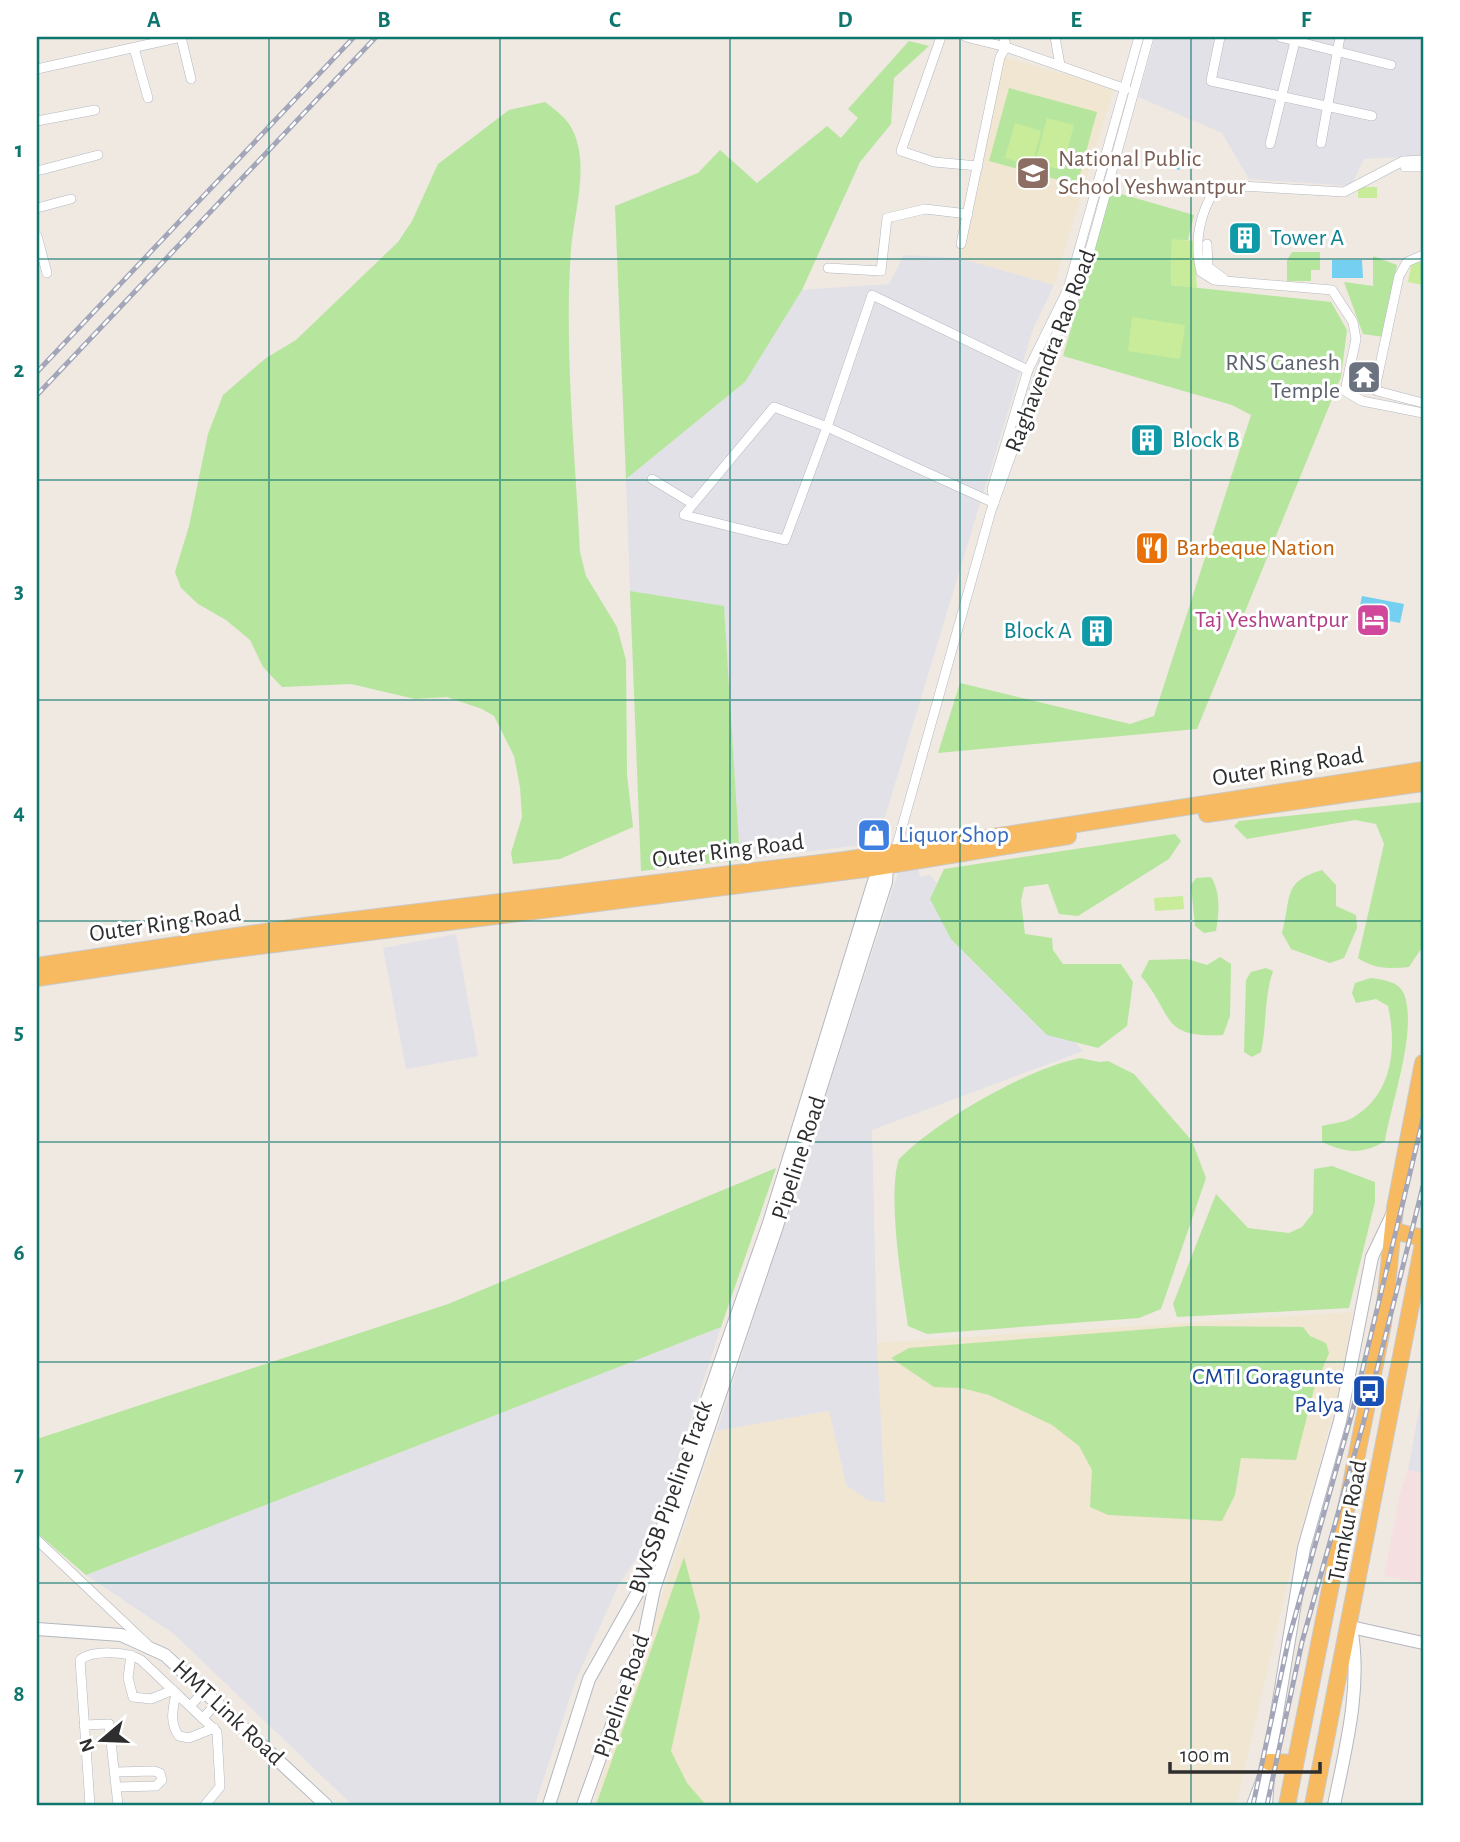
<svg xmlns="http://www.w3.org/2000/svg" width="1460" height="1842" viewBox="0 0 1460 1842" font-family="'Alegreya Sans',sans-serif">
	<rect width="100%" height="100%" fill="#efe9e1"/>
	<g fill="#e3e1e8">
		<path d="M1155 37H1423V156L1364 159 1351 186 1249 179 1222 133 1138 97Z"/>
		<path d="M904 255 960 258 1054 285 1033 329 877 843 740 860 724 607 630 591 626 479 745 382 802 290 889 284Z"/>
		<path d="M918 867 920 877 930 875 1083 1051 872 1130 877 1343 886 1503 868 1501 846 1485 829 1411 717 1431 899 870Z"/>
		<path d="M456 934 478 1056 406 1069 383 948Z"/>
		<path d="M721 1327 653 1534 618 1586 575 1682 535 1805H352L174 1634 86 1575Z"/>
		<path d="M1423 1389V1473L1408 1470Z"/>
	</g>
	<g fill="#f0e6d1">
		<path d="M1004 57 1114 88 1054 285 960 258Z"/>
		<path d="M1353 1312 1339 1391 1296 1547 1236 1805H593L717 1431 829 1411 846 1485 868 1500 885 1503 877 1343Z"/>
	</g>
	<path fill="#f5dfe0" d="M1408 1470 1423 1473V1583L1384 1576 1400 1494Z"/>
	<g fill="#b6e59e">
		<path d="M909 41 929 46 894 78 891 124 860 162 802 290 745 382 626 479 615 206 698 173 720 150 757 183 827 126 841 138 858 118 848 109Z"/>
		<path d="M1009 88 1097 112 1077 185 989 161Z"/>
		<path d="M545 102C556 110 569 120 574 133 589 168 574 213 571 249 564 349 575 452 580 552L586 576 617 627 626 660 627 775 633 827 560 859 513 864 511 853 522 817 520 787 514 756 494 716 482 709 447 697 415 699 351 684 282 687 263 667 250 640 226 620 198 604 181 588 175 572 189 526 208 434 223 395 266 358 296 340 398 242 412 221 438 164 509 110Z"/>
		<path d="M1111 191 1194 215 1188 240H1172L1171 285 1331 302 1347 330 1341 377 1197 729 938 753 960 683 1130 724 1154 716 1251 415 1232 405 1063 356Z"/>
		<path d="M1292 252H1320V270H1311V281H1287V260Z"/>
		<path d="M1373 256 1397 265 1384 337 1363 334 1344 282 1373 286Z"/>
		<path d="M630 591 724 606 740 860 641 871Z"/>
		<path d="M1423 802V946L1409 967C1390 969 1374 969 1358 958L1384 844 1376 824 1355 820 1247 839 1234 826 1239 821Z"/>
		<path d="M1175 834 1181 841 1169 859 1078 916 1059 914 1048 884 1024 887 1021 901 1025 934 1052 938 1053 950 1063 964H1121L1133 982 1127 1026 1098 1048 1047 1035 951 939 930 899 944 869Z"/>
		<path d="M1322 870 1336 885V906L1356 915 1357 928 1344 958 1330 963 1291 949 1282 933C1292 896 1282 882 1322 870Z"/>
		<path d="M1211 877C1221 893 1219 913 1216 931L1204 933 1195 926 1191 885 1196 878Z"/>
		<path d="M1220 957 1231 964 1230 1016 1223 1035C1159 1038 1175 1016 1141 976L1149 960 1187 959 1207 965Z"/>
		<path d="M1266 968 1273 971C1264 997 1267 1025 1261 1052L1252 1057 1244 1052 1246 980 1251 972Z"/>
		<path d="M1371 978C1383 980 1399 981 1404 994 1418 1030 1391 1103 1385 1141 1362 1155 1346 1153 1322 1142V1126C1332 1123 1345 1123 1354 1117 1393 1093 1397 1047 1388 1006L1376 999 1356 1003 1352 993 1355 983Z"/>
		<path d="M1080 1058 1099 1062 1108 1061 1134 1074 1192 1141 1206 1178 1161 1309 1139 1318 927 1334 908 1326C902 1286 887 1195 899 1159 937 1120 1027 1069 1080 1058Z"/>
		<path d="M1332 1166 1375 1182V1202L1349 1308 1177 1317 1173 1304 1216 1194 1248 1228 1289 1233 1302 1227 1313 1213 1314 1169Z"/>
		<path d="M776 1168 721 1327 86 1575 37 1533V1439L448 1304Z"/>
		<path d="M1189 1326 1303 1327 1310 1336 1326 1343 1329 1353 1314 1389 1296 1460 1241 1458 1235 1495 1222 1521 1108 1515 1090 1507 1092 1470 1079 1446 1052 1425 989 1395 961 1388 934 1387 891 1358 909 1348Z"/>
		<path d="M684 1557 700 1616 671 1751 687 1783 706 1805H596Z"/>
	</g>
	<g fill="#c9ec9a">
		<path d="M1047 118 1074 125 1062 170 1035 163Z"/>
		<path d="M1015 123 1041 131 1032 166 1005 158Z"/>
		<rect x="1358" y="187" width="19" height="11"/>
		<path d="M1172 239 1194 241 1197 288 1171 285Z"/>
		<path d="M1412 261 1423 263V285L1408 282Z"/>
		<path d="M1132 317 1185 325 1180 359 1128 351Z"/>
		<path d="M1183 896 1184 909 1155 911 1154 898Z"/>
	</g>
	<g fill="#75cff0">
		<path d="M1164 153 1183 162 1179 170 1160 161Z"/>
		<path d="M1332 260H1362L1363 278H1332Z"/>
		<path d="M1362 596 1404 604 1400 623 1358 615Z"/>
	</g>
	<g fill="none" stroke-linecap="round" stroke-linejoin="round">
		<g stroke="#b4b7c1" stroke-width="10">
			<g id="minor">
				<path d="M181 37 191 79"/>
				<path d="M941 37 901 151 934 162 978 166"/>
				<path d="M966 37 1006 47 1126 89"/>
				<path d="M1055 37 1060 65"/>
				<path d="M1220 37 1211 81 1372 116"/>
				<path d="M1280 37 1391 65"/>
				<path d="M134 48 148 98"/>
				<path d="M37 69 181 37"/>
				<path d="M37 121 95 110"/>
				<path d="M1321 143 1340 37"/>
				<path d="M1270 144 1296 37"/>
				<path d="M1423 160 1403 161 1344 192 1240 186 1214 191C1199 216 1194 243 1201 272L1214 280 1332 290 1353 322 1356 339 1345 391 1362 401 1423 413"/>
				<path d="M1405 167H1423"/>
				<path d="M37 171 98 155"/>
				<path d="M37 208 71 199"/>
				<path d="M37 236 47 273"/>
				<path d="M961 244 1000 57 1006 47 1004 37"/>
				<path d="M1207 244 1208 267 1223 278"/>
				<path d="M1423 255 1407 262 1399 276 1376 384 1377 391 1423 403"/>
				<path d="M828 268 881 271 887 218 925 209 968 214"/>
				<path d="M774 407 827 427 785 540 684 515Z"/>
				<path d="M652 479 693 504"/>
				<path d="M994 501 992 489 1028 370 1068 289 1139 37"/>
				<path d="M994 503 827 427 872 295 1028 370"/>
				<path d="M895 852 991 511 1049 349 1080 286 1149 37"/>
				<path d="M37 1540 147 1644"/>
				<path d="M131 1655 128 1678 133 1697 151 1699 173 1690"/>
				<path d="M176 1693C173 1708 169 1723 179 1736L189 1738 214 1728"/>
				<path d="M190 1706 204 1691"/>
				<path d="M203 1718 217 1703"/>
				<path d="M84 1725 109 1724 118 1805"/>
				<path d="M116 1772 154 1771 160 1773 162 1780 156 1786 117 1787"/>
				<path d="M90 1805 80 1660C92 1650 127 1651 141 1660L217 1732 220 1787 205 1805"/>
			</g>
		</g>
		<g stroke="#b4b7c1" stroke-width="14">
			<g id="tertiary">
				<path d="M37 1629 121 1635 165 1655 326 1805"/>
				<path d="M1253 1805 1264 1776"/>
				<path d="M1266 1805 1269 1762 1304 1548 1340 1421 1372 1257 1392 1215"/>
				<path d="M1334 1805C1346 1747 1362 1686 1351 1627L1423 1643"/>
			</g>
		</g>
		<g stroke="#b4b7c1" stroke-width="14">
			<g id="secondary">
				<path d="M549 1805 589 1679 643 1583 769 1223 874 881 887 865"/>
				<path d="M583 1805 645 1633 654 1589 776 1229 886 882 887 866"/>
			</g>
		</g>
		<g stroke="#c9c9c9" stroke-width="18">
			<g id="trunk">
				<path d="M1207 814 1423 783"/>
				<path d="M37 966 304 926 845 860 1423 770"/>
				<path d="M37 978 212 952 865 869 1068 836"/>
				<path d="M1394 1231 1423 1238"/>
				<path d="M1269 1762 1295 1763"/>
				<path d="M1287 1805 1383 1324 1395 1208 1423 1063"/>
				<path d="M1313 1805 1423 1244"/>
			</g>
		</g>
		<use href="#minor" stroke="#fff" stroke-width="9"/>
		<use href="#tertiary" stroke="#fff" stroke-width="12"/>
		<use href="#secondary" stroke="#fff" stroke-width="12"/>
		<use href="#trunk" stroke="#f8ba60" stroke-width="16"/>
		<g stroke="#a3a6b8" stroke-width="5">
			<g id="rail">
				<path d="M37 372 354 37"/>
				<path d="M37 395 376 37"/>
				<path d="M1253 1805 1289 1638 1352 1413 1423 1119"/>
				<path d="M1267 1805 1302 1642 1365 1417 1423 1186"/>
			</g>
		</g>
		<use href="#rail" stroke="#fff" stroke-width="2.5" stroke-dasharray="8" stroke-linecap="butt"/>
	</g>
	<path fill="none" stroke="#0f766e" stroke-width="2" stroke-opacity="0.55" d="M269 37V1805M500 37V1805M730 37V1805M960 37V1805M1191 37V1805M37 259H1423M37 480H1423M37 700H1423M37 921H1423M37 1142H1423M37 1362H1423M37 1583H1423"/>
	<defs>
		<g id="school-square" transform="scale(1.75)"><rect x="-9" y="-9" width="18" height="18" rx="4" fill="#8d6e63" stroke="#fff"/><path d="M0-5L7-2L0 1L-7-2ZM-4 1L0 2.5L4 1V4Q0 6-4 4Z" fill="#fff"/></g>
		<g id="building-square" transform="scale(1.75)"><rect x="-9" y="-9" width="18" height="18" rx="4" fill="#0f9aa8" stroke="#fff"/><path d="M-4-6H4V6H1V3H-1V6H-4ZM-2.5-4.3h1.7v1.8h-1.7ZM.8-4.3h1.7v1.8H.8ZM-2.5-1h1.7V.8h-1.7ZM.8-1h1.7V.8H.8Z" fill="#fff"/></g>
		<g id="temple-square" transform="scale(1.75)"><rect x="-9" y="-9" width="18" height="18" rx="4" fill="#6b7280" stroke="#fff"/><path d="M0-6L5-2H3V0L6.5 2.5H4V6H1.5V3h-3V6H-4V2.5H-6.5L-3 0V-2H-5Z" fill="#fff"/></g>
		<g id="restaurant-square" transform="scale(1.75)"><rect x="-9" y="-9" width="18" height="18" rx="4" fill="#e8710a" stroke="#fff"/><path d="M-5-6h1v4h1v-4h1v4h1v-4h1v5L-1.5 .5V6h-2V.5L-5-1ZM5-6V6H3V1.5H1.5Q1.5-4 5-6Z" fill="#fff"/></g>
		<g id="hotel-square" transform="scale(1.75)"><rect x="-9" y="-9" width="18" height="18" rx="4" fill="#d1479c" stroke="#fff"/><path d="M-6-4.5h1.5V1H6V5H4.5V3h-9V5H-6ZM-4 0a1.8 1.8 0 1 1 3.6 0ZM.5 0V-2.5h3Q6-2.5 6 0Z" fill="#fff"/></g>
		<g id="shop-square" transform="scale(1.75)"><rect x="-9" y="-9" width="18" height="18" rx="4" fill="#3f7fe0" stroke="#fff"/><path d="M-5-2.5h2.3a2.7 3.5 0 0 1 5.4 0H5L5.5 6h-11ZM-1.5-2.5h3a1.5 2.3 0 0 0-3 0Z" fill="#fff"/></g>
		<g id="bus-square" transform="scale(1.75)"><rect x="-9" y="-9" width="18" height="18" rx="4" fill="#1a4fb4" stroke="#fff"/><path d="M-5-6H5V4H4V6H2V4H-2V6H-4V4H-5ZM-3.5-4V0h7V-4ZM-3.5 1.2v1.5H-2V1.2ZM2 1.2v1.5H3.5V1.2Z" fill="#fff"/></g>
	</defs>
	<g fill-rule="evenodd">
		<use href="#school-square" x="1033" y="173"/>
		<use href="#building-square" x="1245" y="238"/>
		<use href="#temple-square" x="1364" y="377"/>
		<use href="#building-square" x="1147" y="440"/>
		<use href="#restaurant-square" x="1152" y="548"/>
		<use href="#hotel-square" x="1373" y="620"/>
		<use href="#building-square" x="1097" y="631"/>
		<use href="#shop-square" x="874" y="835"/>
		<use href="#bus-square" x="1369" y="1391"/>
	</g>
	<g text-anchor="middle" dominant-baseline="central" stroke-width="6" stroke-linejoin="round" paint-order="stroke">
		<g font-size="24" fill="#785e54" stroke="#fff" text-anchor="start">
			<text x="1058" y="159">National Public<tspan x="1058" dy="28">School Yeshwantpur</tspan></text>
		</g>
		<g font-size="24" fill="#0d838f" stroke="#fff" text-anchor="start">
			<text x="1270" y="238">Tower A</text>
			<text x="1172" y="440">Block B</text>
			<text x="1072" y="631" text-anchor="end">Block A</text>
		</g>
		<g font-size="24" fill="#2e2e2e" stroke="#fff">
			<text transform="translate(1051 351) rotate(-69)">Raghavendra Rao Road</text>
			<text transform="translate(1288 767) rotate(-9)">Outer Ring Road</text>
			<text transform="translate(728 851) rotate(-7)">Outer Ring Road</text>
			<text transform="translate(165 924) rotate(-8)">Outer Ring Road</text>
			<text transform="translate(799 1158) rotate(-72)">Pipeline Road</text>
			<text transform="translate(671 1497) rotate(-70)">BWSSB Pipeline Track</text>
			<text transform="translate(1348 1521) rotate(-79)">Tumkur Road</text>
			<text transform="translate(622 1696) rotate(-71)">Pipeline Road</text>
			<text transform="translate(228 1713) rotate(43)">HMT Link Road</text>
		</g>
		<g font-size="24" fill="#5b616d" stroke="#fff" text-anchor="end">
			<text x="1340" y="363">RNS Ganesh<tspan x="1340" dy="28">Temple</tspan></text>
		</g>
		<g font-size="24" fill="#c56008" stroke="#fff" text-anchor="start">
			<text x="1176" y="548">Barbeque Nation</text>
		</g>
		<g font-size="24" fill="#b23c85" stroke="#fff" text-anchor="end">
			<text x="1348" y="620">Taj Yeshwantpur</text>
		</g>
		<g font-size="24" fill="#366cbe" stroke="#fff" text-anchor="start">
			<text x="898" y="835">Liquor Shop</text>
		</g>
		<g font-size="24" fill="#164399" stroke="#fff" text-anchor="end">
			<text x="1344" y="1377">CMTI Goragunte<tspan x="1344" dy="28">Palya</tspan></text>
		</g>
	</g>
	<rect width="1460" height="1842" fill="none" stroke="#ffffff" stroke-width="77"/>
	<g transform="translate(102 1740) rotate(251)" stroke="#ffffff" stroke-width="5" paint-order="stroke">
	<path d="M0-5L12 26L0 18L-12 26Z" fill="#2e2e2e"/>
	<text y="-10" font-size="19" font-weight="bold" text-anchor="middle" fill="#2e2e2e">N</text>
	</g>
	<path d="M1170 1762v10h150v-10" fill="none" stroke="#2e2e2e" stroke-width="3.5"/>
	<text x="1180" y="1762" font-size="21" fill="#2e2e2e" stroke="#ffffff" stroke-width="5" paint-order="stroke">100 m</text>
	<rect x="38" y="38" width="1384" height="1766" fill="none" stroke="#0f766e" stroke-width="2.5"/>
	<g font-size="23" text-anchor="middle" font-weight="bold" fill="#0f766e">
		<text x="154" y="27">A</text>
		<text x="384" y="27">B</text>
		<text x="615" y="27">C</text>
		<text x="845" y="27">D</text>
		<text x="1076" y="27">E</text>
		<text x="1306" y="27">F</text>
		<text x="19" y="157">1</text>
		<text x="19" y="377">2</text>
		<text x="19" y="598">3</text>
		<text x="19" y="819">4</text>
		<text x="19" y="1039">5</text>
		<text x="19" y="1260">6</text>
		<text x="19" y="1481">7</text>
		<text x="19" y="1701">8</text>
	</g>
</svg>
